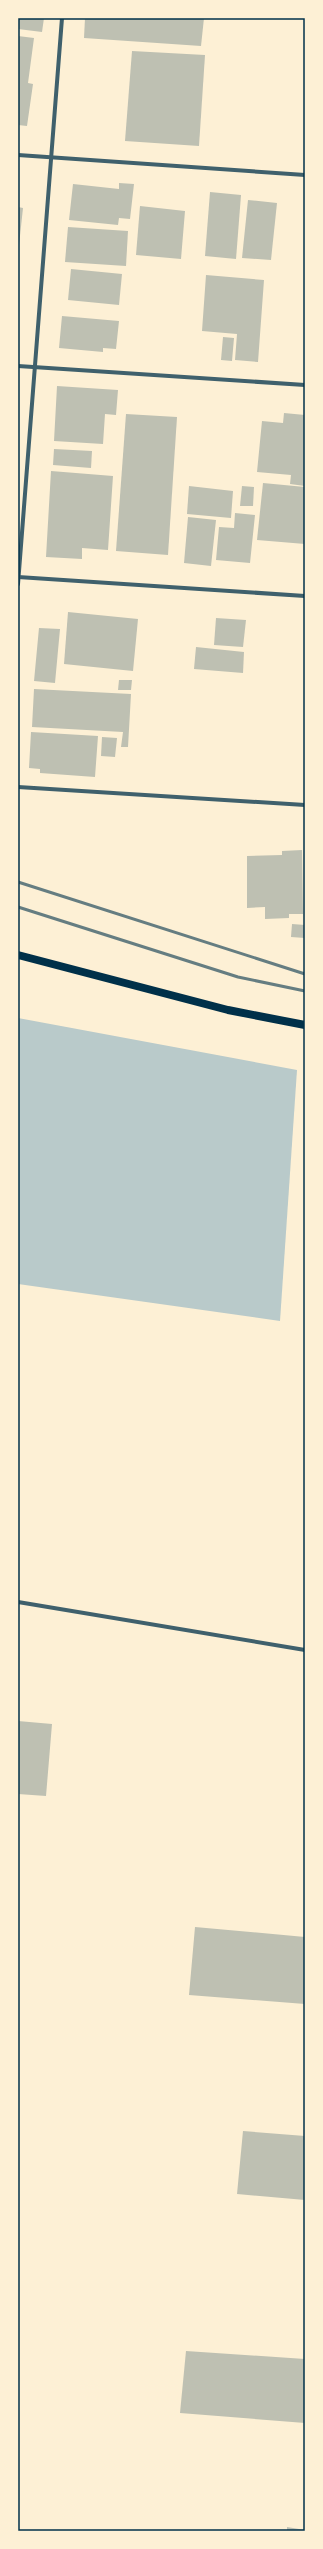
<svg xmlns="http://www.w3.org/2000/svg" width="323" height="2549" viewBox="0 0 323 2549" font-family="Arial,sans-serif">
	<rect width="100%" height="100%" fill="#fdf0d5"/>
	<path fill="#b9caca" d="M18 1018 297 1070 280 1321 18 1284Z"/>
	<g fill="#bec0b2">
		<path d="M18 18H44L42 32 18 29Z"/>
		<path d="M85 18H204L201 46 84 38Z"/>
		<path d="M18 36 34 38 28 83 33 84 27 126 18 125Z"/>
		<path d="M132 51 205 55 199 146 125 141Z"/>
		<path d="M119 183 134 184 130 219 119 218 118 225 69 220 73 184 119 189Z"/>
		<path d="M210 192 241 195 236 259 205 256Z"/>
		<path d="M248 200 277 203 271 260 242 258Z"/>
		<path d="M140 206 185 211 181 259 136 255Z"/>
		<path d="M18 207 23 208 19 245H18Z"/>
		<path d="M68 227 128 231 126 266 65 262Z"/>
		<path d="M71 269 122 274 119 305 68 300Z"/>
		<path d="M206 275 264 280 258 362 235 360 237 334 202 331Z"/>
		<path d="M62 316 119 321 116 349 103 348V352L59 348Z"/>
		<path d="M223 337 234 338 232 361 221 360Z"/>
		<path d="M57 386 118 390 116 415 105 414 103 444 54 441Z"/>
		<path d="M284 413 305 415V486L290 484 291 475 257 472 262 421 283 423Z"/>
		<path d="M126 414 177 417 168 555 116 551Z"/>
		<path d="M54 449 92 451 91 468 53 465Z"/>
		<path d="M51 471 113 476 108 550 82 548V559L46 557Z"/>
		<path d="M263 483 305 487V544L257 540Z"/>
		<path d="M189 486 233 491 231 518 187 514Z"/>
		<path d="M242 486 254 487 253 506H240Z"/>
		<path d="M235 513 255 515 250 563 216 560 219 527 234 528Z"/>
		<path d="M188 517 216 520 211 566 184 563Z"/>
		<path d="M68 612 138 619 133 671 64 664Z"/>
		<path d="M216 618 246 620 243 647 214 645Z"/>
		<path d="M39 628 60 629 55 683 34 681Z"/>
		<path d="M196 647 244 652 243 673 194 669Z"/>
		<path d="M119 680H132L131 690H118Z"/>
		<path d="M34 689 131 694 128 747H121L123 732 32 727Z"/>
		<path d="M31 732 98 736 95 777 40 773V769L29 768Z"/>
		<path d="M102 737 117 738 115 757 101 756Z"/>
		<path d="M302 850 303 914H289V918L265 919V907L247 908V856L282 855V851Z"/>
		<path d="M292 924 305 925V938L291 937Z"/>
		<path d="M18 1721 52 1724 46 1796 18 1794Z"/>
		<path d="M195 1927 305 1937V2004L189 1995Z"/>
		<path d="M243 2131 305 2136V2200L237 2194Z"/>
		<path d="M186 2351 305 2359V2423L180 2413Z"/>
		<path d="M287 2527 305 2530V2531H287Z"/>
	</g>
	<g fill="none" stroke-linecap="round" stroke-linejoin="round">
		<g stroke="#3f606c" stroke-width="4">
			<path d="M18 155 305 175"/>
			<path d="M18 366 305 385"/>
			<path d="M18 577 305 596"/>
			<path d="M18 584 62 18"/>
			<path d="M18 787 305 805"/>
			<path d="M18 1602 305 1650"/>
		</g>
		<path stroke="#003049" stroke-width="8" d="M18 955 228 1010 305 1025"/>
		<g stroke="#657d81" stroke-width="3">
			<path d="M18 882 305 974"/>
			<path d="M18 907 238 977 305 991"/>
		</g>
	</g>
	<rect width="323" height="2549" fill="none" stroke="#fdf0d5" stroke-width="38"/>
	<rect x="19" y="19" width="285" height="2511" fill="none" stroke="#003049" stroke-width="1.5"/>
</svg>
